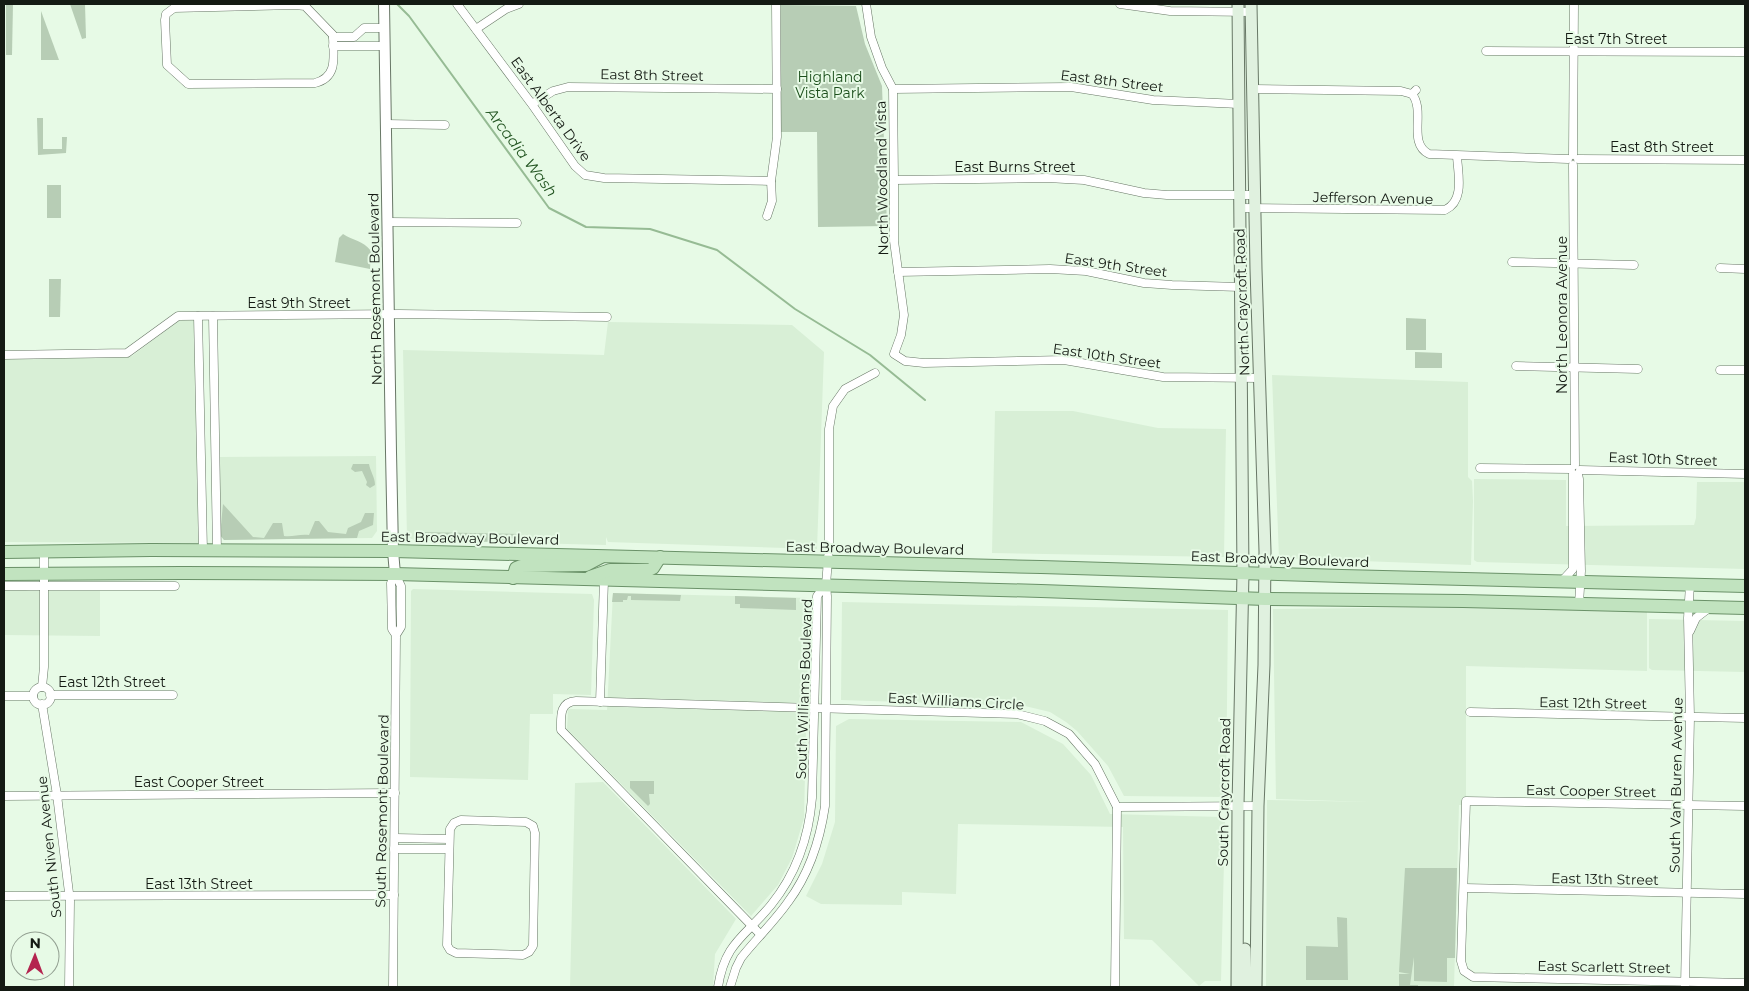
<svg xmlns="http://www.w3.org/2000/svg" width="1749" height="991" viewBox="0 0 1749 991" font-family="Montserrat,sans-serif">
	<rect width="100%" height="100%" fill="#e7fae6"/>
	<g fill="#d8efd6">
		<path d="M188 318 197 319 200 543 4 542V358L132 356 178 321Z"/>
		<path d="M608 322 792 325 824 352 817 549 608 542 606 537V545L414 540 407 537 403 350 604 355Z"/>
		<path d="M1272 375 1468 382V477L1472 481 1473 501 1471 565 1279 558Z"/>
		<path d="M995 411H1073L1158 428 1226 429 1224 557 992 553Z"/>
		<path d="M376 456 377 531 372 538 224 540 220 535 219 457Z"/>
		<path d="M1474 479 1566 480V526L1694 525 1696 518 1697 482H1745V569L1477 562 1474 560Z"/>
		<path d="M21 589 30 591H100V636L4 635V590Z"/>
		<path d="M413 589 592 594 594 600 591 695 553 694V714H530L528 780 410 777 411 591Z"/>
		<path d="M613 593 809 598 804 818 792 858 778 885 751 916 567 729 568 709 607 710Z"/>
		<path d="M842 602 1228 610 1226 797 1124 796 1108 766 1077 731 1066 722 1050 712 1025 706 841 700Z"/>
		<path d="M1467 607 1647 612V671L1466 666V805H1459L1454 987H1266L1267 800 1371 802 1276 799 1273 609Z"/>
		<path d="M1649 619 1745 621V672L1652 670 1649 668Z"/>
		<path d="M849 719 1021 722 1063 744 1091 775 1110 814 1222 817 1225 821 1221 981H1205L1199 986 1152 940 1124 939 1123 827 958 824 956 894 902 892V905L821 904 806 896 822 864 835 822 836 726Z"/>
		<path d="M603 782 736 919 715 954 713 987H570L575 783Z"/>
	</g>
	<g fill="#b7cdb5">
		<path d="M6 4H13L12 55H6Z"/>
		<path d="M70 4H85L86 38 82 39Z"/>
		<path d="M781 5 856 6 865 44 882 86 887 226 818 227 817 132H781Z"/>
		<path d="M41 11 59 60H41Z"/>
		<path d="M37 118H43V149H62V137H67L66 153 38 155Z"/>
		<rect x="47" y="185" width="14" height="33"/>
		<path d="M343 234C353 241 363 240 371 251L370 269 335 262 339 238Z"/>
		<path d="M49 279H61L60 317H49Z"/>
		<path d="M1406 318 1426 319V350H1406Z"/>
		<path d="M1415 352 1442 353V368H1415Z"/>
		<path d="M353 464H369C370 471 375 477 375 485L370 488 366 485 367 482 362 471 355 472 351 469Z"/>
		<path d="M223 504 253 537 264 538 273 523H282L284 536C293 537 299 534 309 535L315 521H319L328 532 346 534 348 528 361 522 365 513H374L373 525 359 531 357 538 224 540 220 535Z"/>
		<path d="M420 532 520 534V539L507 538 497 542 423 540Z"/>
		<path d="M613 593 681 595 680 601 631 600V596H628L627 600H623V602H612Z"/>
		<path d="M735 596 796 598V610L740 608V604H735Z"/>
		<path d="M630 781H654V794H649L650 804 648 806 630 788Z"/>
		<path d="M1405 868H1457L1455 958H1447V982L1414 981V957L1410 985H1418V987H1399V974H1410L1399 972Z"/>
		<path d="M1337 917 1347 918 1348 980H1306V946L1338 947Z"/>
	</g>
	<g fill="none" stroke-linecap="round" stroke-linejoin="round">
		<path stroke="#96bb94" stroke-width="2" d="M397 4 409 16 549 208 586 227 650 229 717 250 795 309 870 355 925 400"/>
		<g stroke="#687766" stroke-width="9">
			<g id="minor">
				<path d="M457 4 531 103 575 166 585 175 604 178 771 181"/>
				<path d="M866 4 871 37 882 68 893 89 894 180V241L904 315 901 335 894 354 905 361 924 363 1064 360 1163 377 1259 378"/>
				<path d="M1120 4 1170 11 1252 12"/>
				<path d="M295 5 305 6 333 35C333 55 339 77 315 83L188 84 167 65 165 20 166 14 174 8Z"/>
				<path d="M476 29 506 9 519 4"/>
				<path d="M333 37H354L364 28H385"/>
				<path d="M333 46H385"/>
				<path d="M1486 51 1745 52"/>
				<path d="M893 89 1071 87 1153 100 1239 104"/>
				<path d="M1253 89 1401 91 1412 94"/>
				<path d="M1416 90 1412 94C1426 111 1407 143 1429 154L1568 159"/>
				<path d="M532 104 553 91 568 87 777 89"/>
				<path d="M386 124 445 125"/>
				<path d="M1573 155 1574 4"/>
				<path d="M1578 159 1745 160"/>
				<path d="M1573 165 1575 465"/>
				<path d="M894 180 1047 178 1084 180 1144 193 1167 195H1255"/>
				<path d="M1241 208 1445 210C1465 201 1458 174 1457 156"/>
				<path d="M767 216 772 201 771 181 777 137 776 4"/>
				<path d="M388 222 517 223"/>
				<path d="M1512 262 1634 265"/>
				<path d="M1720 268 1745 269"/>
				<path d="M898 272 1050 269 1086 271 1144 283 1172 285 1240 287"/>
				<path d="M198 316 203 551"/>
				<path d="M213 316 217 551"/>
				<path d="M4 355 127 353 178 316 399 314 607 317"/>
				<path d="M1516 366 1638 369"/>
				<path d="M1720 370H1745"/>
				<path d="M1480 468 1571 469"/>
				<path d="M1580 470 1745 474"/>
				<path d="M1578 474 1579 479 1581 571 1579 604"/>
				<path d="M1562 581 1573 569V474"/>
				<path d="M826 585 829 547V429L833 406 845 389 875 373"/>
				<path d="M4 586H175"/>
				<path d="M1690 631 1696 618 1709 608"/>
				<path d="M42 687 44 667V551"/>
				<circle cx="42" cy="696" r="9"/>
				<path d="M50 695H173"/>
				<path d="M4 696H33"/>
				<path d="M600 702 604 580"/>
				<path d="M42 704 57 795 70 901 69 987"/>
				<path d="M1470 712 1745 718"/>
				<path d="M4 796 395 793"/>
				<path d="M1745 806 1466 801 1461 961 1464 971 1473 977 1745 983"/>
				<path d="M1117 807 1258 806"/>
				<path d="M461 820 526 822 533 826 535 833 533 946 529 952 523 955 456 953 450 950 447 945 450 829 454 823Z"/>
				<path d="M395 838 449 839"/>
				<path d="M394 849H449"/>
				<path d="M1464 888 1745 894"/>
				<path d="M4 896 394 895"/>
				<path d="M760 934 561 730C561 717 559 702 576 701L1017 714 1045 721 1069 734 1095 764 1117 807 1115 987"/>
				<path d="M393 987 396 635 401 627V586L395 574 391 583 392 629 396 635"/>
				<path d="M718 987C725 942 745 937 771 905 796 874 809 836 812 798L817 596 826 585 827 596 825 806C820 840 809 874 788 902 774 922 756 939 741 958L736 968 730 987"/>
				<path d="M1685 987 1690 717 1688 618 1690 584"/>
			</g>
		</g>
		<g stroke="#687766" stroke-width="12">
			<path id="tertiary" d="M384 4 391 452 393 551 395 574"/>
		</g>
		<g stroke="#687766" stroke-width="13">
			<g id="secondary">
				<path d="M1251 4 1256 269 1265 551 1264 665 1258 806 1256 987"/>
				<path d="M1245 949 1246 987"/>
				<path d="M1237 987 1238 806 1243 573 1238 4"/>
			</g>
		</g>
		<g stroke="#6a9168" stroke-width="14">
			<g id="primary">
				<path d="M4 552 151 550 393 551 1041 567 1342 576 1745 586"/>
				<path d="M4 574 182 573 395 574 1041 591 1265 599 1463 601 1745 608"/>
				<path d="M590 577 610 570H649L653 568 660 557"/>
				<path d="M513 578 516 568 521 566 586 565 601 557"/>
			</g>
		</g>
		<use href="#minor" stroke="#fff" stroke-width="8"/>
		<use href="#tertiary" stroke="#fff" stroke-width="10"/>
		<use href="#secondary" stroke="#e0f1df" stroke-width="11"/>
		<use href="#primary" stroke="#c1e3bf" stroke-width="12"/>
	</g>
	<g text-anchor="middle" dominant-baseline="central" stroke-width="4" stroke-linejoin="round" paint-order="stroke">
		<g font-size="14" fill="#141a13" stroke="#e7fae6">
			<text x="1616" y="39">East 7th Street</text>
			<text transform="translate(652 75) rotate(1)">East 8th Street</text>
			<text transform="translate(1112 81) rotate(7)">East 8th Street</text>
			<text transform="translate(551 109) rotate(54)">East Alberta Drive</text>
			<text x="1662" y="147">East 8th Street</text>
			<text x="1015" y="167">East Burns Street</text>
			<text transform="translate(882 178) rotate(-91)">North Woodland Vista</text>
			<text transform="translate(1373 198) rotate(1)">Jefferson Avenue</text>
			<text transform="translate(1116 265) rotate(8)">East 9th Street</text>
			<text transform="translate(375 289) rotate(-91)">North Rosemont Boulevard</text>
			<text transform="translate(1242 302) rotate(-92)">North Craycroft Road</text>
			<text x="299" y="303">East 9th Street</text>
			<text transform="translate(1562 315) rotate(-90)">North Leonora Avenue</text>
			<text transform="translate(1107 356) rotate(8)">East 10th Street</text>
			<text transform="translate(1663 459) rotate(2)">East 10th Street</text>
			<text transform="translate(470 538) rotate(1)">East Broadway Boulevard</text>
			<text transform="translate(875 548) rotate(1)">East Broadway Boulevard</text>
			<text transform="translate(1280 559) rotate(2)">East Broadway Boulevard</text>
			<text x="112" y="682">East 12th Street</text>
			<text transform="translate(804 689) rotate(-88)">South Williams Boulevard</text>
			<text transform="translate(956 701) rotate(3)">East Williams Circle</text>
			<text transform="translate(1593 703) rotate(1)">East 12th Street</text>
			<text x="199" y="782">East Cooper Street</text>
			<text transform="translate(1676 785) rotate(-89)">South Van Buren Avenue</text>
			<text transform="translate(1591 791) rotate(1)">East Cooper Street</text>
			<text transform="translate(1224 792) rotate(-89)">South Craycroft Road</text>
			<text transform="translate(382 811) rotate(-89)">South Rosemont Boulevard</text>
			<text transform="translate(49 847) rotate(-96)">South Niven Avenue</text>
			<text transform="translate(1605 879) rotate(1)">East 13th Street</text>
			<text x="199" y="884">East 13th Street</text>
			<text transform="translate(1604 967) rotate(1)">East Scarlett Street</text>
		</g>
		<g font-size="14" fill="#1c4f1c" stroke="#e7fae6">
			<text x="830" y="77">Highland<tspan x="830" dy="16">Vista Park</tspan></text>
		</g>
		<g font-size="15" font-style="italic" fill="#245623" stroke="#e7fae6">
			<text transform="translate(522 152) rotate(53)">Arcadia Wash</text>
		</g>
	</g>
	<rect width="1749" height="991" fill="none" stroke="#141a13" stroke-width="10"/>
	<g transform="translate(35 956) rotate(1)"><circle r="24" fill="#e7fae6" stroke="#93a092"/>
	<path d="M0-4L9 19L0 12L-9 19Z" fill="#b4244f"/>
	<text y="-8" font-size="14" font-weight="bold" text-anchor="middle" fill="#141a13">N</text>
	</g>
</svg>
